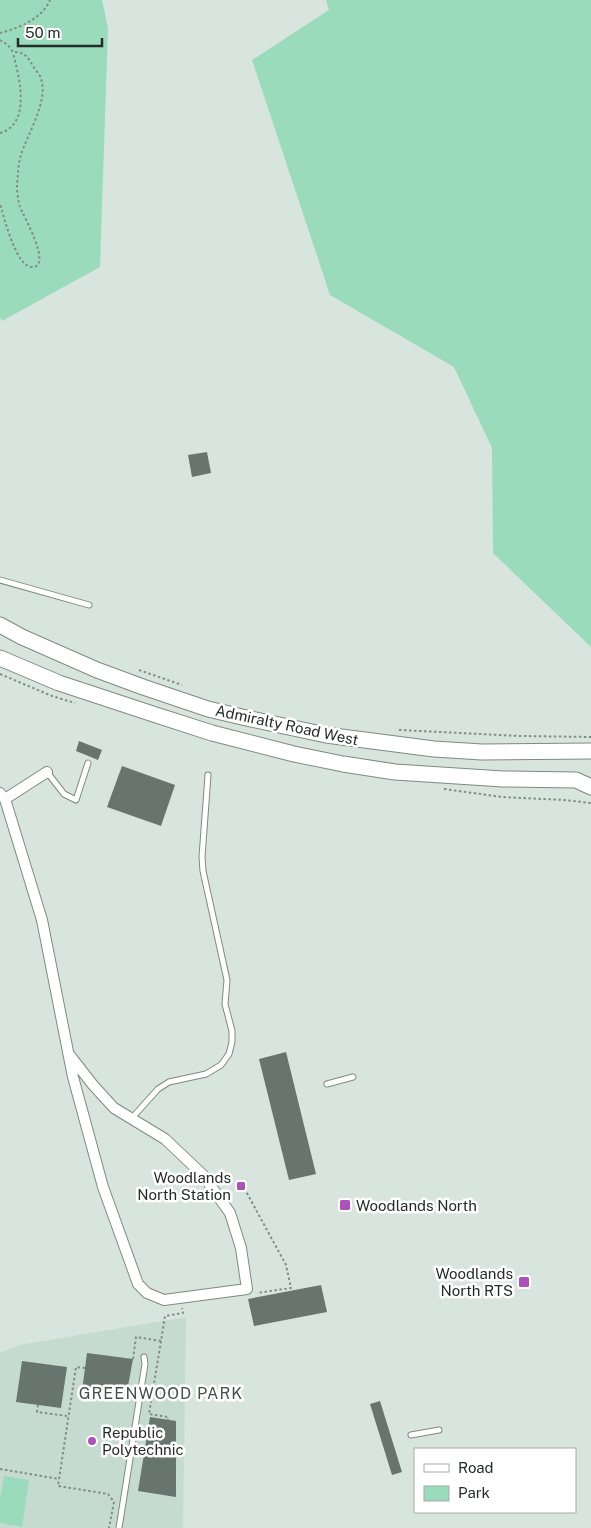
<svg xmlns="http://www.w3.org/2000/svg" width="591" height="1528" viewBox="0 0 591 1528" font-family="'Public Sans',sans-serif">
	<rect width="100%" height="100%" fill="#d8e5de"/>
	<path fill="#c6dbd0" d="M186 1317 183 1528H0V1353L20 1345Z"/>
	<g fill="#9adbbc">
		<path d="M0 0H102L108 28 100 267 2 321 0 317Z"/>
		<path d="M326 0H591V647L493 553 492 448 454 367 330 295 252 60 329 10Z"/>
		<path d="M4 1476 29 1480 22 1527 0 1523V1499Z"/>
	</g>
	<g fill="#68746e">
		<path d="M207 452 211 473 192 477 188 455Z"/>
		<path d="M79 741 102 750 98 760 76 751Z"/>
		<path d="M122 766 175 785 161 826 107 807Z"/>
		<path d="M286 1052 316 1174 289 1180 259 1059Z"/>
		<path d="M321 1285 327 1312 254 1326 248 1299Z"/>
		<path d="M87 1353 133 1359 126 1397 82 1391Z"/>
		<path d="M22 1361 67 1367 61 1408 16 1402Z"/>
		<path d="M380 1401 402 1472 392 1475 370 1404Z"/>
		<path d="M150 1417 176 1421V1497L138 1491Z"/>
	</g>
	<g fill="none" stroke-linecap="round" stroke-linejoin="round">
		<g stroke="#7e8a84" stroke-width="7">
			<g id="lane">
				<path d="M0 580 89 605"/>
				<path d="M47 772 64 794 76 800 88 763"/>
				<path d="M327 1084 353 1077"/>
				<path d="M132 1118 158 1089 169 1082 206 1074 221 1065 229 1054 232 1042V1031L225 1004 227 980 203 871 202 857 208 775"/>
				<path d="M411 1435 439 1430"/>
				<path d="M119 1528 145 1364 144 1357"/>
			</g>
		</g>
		<g stroke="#7e8a84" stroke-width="12">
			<g id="street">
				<path d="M0 793 5 799 42 920 73 1077 103 1187 138 1284 147 1293 164 1300 247 1289 241 1248 230 1213 203 1175 165 1139 114 1108 93 1085 68 1053"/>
				<path d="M5 799 47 772"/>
			</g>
		</g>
		<g stroke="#7e8a84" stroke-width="17">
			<g id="primary">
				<path d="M0 625 22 637 97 670 143 687 208 709 242 717 326 735 434 749 482 752 591 751"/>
				<path d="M0 658 59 683 156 715 212 733 294 754 343 764 395 772 503 779 576 780 591 787"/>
			</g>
		</g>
		<g stroke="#838d88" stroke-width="2" stroke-dasharray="2.5 2.5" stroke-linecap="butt">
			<path d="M0 33C19 28 42 19 50 0"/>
			<path d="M0 40 8 45 13 52C25 52 27 56 33 66 35 70 40 74 41 79 49 100 27 135 21 155 18 164 18 175 17 185 17 192 18 200 20 207 23 215 54 269 31 267 16 266 4 217 0 204"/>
			<path d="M0 133C32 124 19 76 13 53"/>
			<path d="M139 670 182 685"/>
			<path d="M0 674 52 696 75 703"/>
			<path d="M399 730 521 736 591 737"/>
			<path d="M444 789 502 797 564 800 591 803"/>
			<path d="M242 1184 286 1265 291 1288 257 1293"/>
			<path d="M161 1341 149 1414 168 1417V1420"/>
			<path d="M133 1359 136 1337 161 1341 165 1316 183 1313 182 1308"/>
			<path d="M85 1368 76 1367 58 1486 108 1494 114 1502 109 1528"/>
			<path d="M38 1405 37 1412 67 1416"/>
			<path d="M0 1469 59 1479"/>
		</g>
		<use href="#lane" stroke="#fff" stroke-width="5"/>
		<use href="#street" stroke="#fff" stroke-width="10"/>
		<use href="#primary" stroke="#fff" stroke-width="15"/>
	</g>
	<g fill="#ad50ba" stroke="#fff" stroke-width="2">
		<rect x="236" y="1181" width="10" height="10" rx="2.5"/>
		<rect x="339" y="1199" width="12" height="12" rx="2.5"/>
		<rect x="518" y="1276" width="12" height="12" rx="2.5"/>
		<circle cx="92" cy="1441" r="5"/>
	</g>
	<g text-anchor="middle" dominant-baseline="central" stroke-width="5" stroke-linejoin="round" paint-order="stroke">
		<g font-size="15" fill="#262c29" stroke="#fff">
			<text transform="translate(287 725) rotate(12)">Admiralty Road West</text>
		</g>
		<g font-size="15" fill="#262c29" stroke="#fff" text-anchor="end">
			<text x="231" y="1177">Woodlands<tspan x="231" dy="17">North Station</tspan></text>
			<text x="356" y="1205" text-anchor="start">Woodlands North</text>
			<text x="513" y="1273">Woodlands<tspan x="513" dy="17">North RTS</tspan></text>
			<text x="102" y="1432" text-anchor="start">Republic<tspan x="102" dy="17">Polytechnic</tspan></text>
		</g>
		<g font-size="16" letter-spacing="1" fill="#44504a" stroke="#fff">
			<text x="161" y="1393">GREENWOOD PARK</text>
		</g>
	</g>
	<rect x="414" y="1448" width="162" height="65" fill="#ffffff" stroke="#a8aba9"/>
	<rect x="424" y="1464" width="25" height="8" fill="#ffffff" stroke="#a8aba9"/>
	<text x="458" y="1473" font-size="15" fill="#262c29">Road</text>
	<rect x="424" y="1486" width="25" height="15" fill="#9adbbc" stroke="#a8aba9"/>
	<text x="458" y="1498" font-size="15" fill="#262c29">Park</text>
	<path d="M18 38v8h84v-8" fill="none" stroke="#262c29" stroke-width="2.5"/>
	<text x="25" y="38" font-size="15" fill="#262c29" stroke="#ffffff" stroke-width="4" paint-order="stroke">50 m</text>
</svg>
